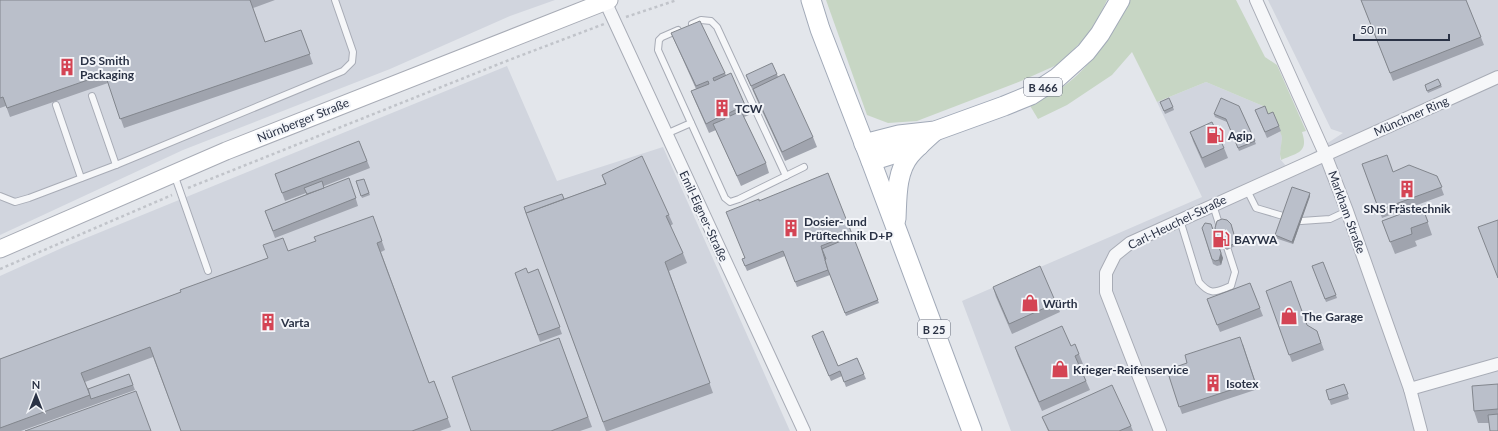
<svg xmlns="http://www.w3.org/2000/svg" width="1498" height="431" viewBox="0 0 1498 431" font-family="Lato,sans-serif">
	<rect width="100%" height="100%" fill="#e3e6eb"/>
	<g fill="#d1d5de">
		<path d="M0 0H555L510 16 390 69 183 150 0 235Z"/>
		<path d="M1268 0H1498V431H1011L962 301 1202 197 1157 102 1206 82 1263 106 1267 111 1275 117 1281 131 1282 137 1280 159 1286 166 1303 159 1343 133 1331 129Z"/>
		<path d="M507 66 557 181 663 147 790 431H0V276L64 247Z"/>
	</g>
	<g fill="#c7d6c4">
		<path d="M826 0H1107L1093 30 1059 64 1021 81 917 121 888 123 867 115Z"/>
		<path d="M1127 0H1236L1265 57 1277 65 1306 131 1302 132C1309 153 1297 153 1281 160L1280 154 1282 137 1275 117 1270 119 1263 106 1206 82 1157 102 1132 52 1112 75 1067 105 1038 119 1029 104C1044 97 1061 90 1074 78 1095 60 1118 26 1127 0Z"/>
	</g>
	<g fill="none" stroke-linecap="round" stroke-linejoin="round">
		<g stroke="#a8acb6" stroke-width="8">
			<g id="lane">
				<path d="M692 24 701 20 711 21 717 27 786 176"/>
				<path d="M678 30 662 37 659 40 658 50 725 198 730 202 739 199 804 167"/>
				<path d="M92 96 116 165"/>
				<path d="M56 105 81 178"/>
				<path d="M666 134 691 123"/>
				<path d="M174 174 208 271"/>
				<path d="M1247 190 1256 208 1283 216"/>
				<path d="M0 196 15 202 29 198 116 165 343 71 352 62 353 52 335 0"/>
				<path d="M1213 205 1220 227"/>
				<path d="M1180 220 1199 282C1211 296 1215 292 1231 286L1235 272 1226 244"/>
				<path d="M1301 221 1330 219 1347 211"/>
			</g>
		</g>
		<g stroke="#a8acb6" stroke-width="14">
			<g id="street">
				<path d="M1256 0 1325 154 1347 211 1410 389 1421 431"/>
				<path d="M605 1 804 431"/>
				<path d="M1410 389 1498 364"/>
				<path d="M1160 431 1106 292V273L1115 255 1130 243 1498 77"/>
			</g>
		</g>
		<g stroke="#a8acb6" stroke-width="19">
			<path id="secondary" d="M0 249 226 151 609 0"/>
		</g>
		<g stroke="#a2aab8" stroke-width="21">
			<g id="primary">
				<path d="M811 0 820 29 871 161 972 431"/>
				<path d="M864 144 899 135 935 131 1004 106 1031 95 1057 78 1086 52 1100 34 1120 0"/>
				<path d="M871 161 919 146"/>
				<path d="M896 219C897 198 896 172 910 155 917 147 926 139 935 131"/>
			</g>
		</g>
		<g stroke="#c1c4ca" stroke-width="2.5" stroke-dasharray="3 3" stroke-linecap="butt">
			<path d="M626 17 677 0"/>
			<path d="M188 188 509 60 604 24"/>
			<path d="M0 269 172 195"/>
		</g>
		<use href="#lane" stroke="#f6f7f9" stroke-width="6"/>
		<use href="#street" stroke="#f6f7f9" stroke-width="12"/>
		<use href="#secondary" stroke="#fff" stroke-width="17"/>
		<use href="#primary" stroke="#fff" stroke-width="19"/>
	</g>
	<g fill="#a0a4ae">
		<path d="M0 0H275L253 8 265 42 301 30 313 64 124 128 108 83 10 117 6 106 0 108Z"/>
		<path d="M1361 0H1466L1484 45 1393 81Z"/>
		<path d="M671 33 725 73 726 75 745 105 749 115 744 117 766 163 769 173 741 186 716 130 709 133 695 101 691 91 696 89 675 42Z"/>
		<path d="M777 74 778 77 813 137 817 147 785 161 756 98 746 75Z"/>
		<path d="M1438 79 1442 87 1428 93 1425 85Z"/>
		<path d="M1160 102 1173 107 1174 110 1165 114Z"/>
		<path d="M1239 106 1256 144 1239 151 1227 122 1215 117 1214 114Z"/>
		<path d="M1255 110 1268 114 1279 126 1281 131 1267 138Z"/>
		<path d="M1190 132 1224 148 1228 158 1205 168 1193 141Z"/>
		<path d="M359 141 370 168 324 186V188L352 186 358 206 275 238 265 211 307 194 306 193 285 201 275 174Z"/>
		<path d="M1362 164 1393 172 1437 176 1444 195 1382 218Z"/>
		<path d="M602 175 669 215 673 224 670 226 683 253 687 263 669 271 713 393 608 431H606L524 207 564 199 605 184Z"/>
		<path d="M364 179 370 195 362 198 356 181Z"/>
		<path d="M1310 196 1293 244 1275 238V235Z"/>
		<path d="M759 201 852 234 879 303 846 316 830 275 797 287 785 256 747 271 742 259 744 258Z"/>
		<path d="M1422 206 1432 235 1415 241 1417 246 1395 254 1382 221Z"/>
		<path d="M373 216 385 250 381 252 429 383 434 381 451 427 440 431H181L153 357 85 382 88 389 129 374 135 390 21 431H0V359L181 292 316 241Z"/>
		<path d="M1202 228 1223 258 1221 265 1217 266 1213 264Z"/>
		<path d="M1215 228 1236 241 1235 246 1227 250 1220 245Z"/>
		<path d="M1323 262 1337 298 1326 302 1312 266Z"/>
		<path d="M538 269 562 334 540 342 515 273H528Z"/>
		<path d="M1250 283 1263 316 1220 332 1207 299Z"/>
		<path d="M993 287 1056 303 1060 312 1012 334 996 297Z"/>
		<path d="M1266 291 1307 325 1317 331 1324 350 1292 362Z"/>
		<path d="M559 338 592 427 580 431H471Z"/>
		<path d="M814 341 838 366 857 358 866 379 846 387 842 376 831 381Z"/>
		<path d="M1243 344 1258 389 1182 414 1167 370Z"/>
		<path d="M1071 346 1079 354 1083 364 1079 365 1090 390 1042 411 1018 356 1015 347Z"/>
		<path d="M1344 384 1349 399 1331 405 1326 390Z"/>
		<path d="M1498 384V431L1489 423H1478L1474 411Z"/>
		<path d="M1042 417 1131 426 1133 431H1048Z"/>
	</g>
	<g fill="#82868d">
		<path d="M1310 193V196L1293 244 1292 242Z"/>
		<path d="M1211 224 1223 258 1221 265 1219 260Z"/>
		<path d="M1231 224 1236 241 1235 246 1234 244Z"/>
	</g>
	<g fill="#babfca" stroke="#82868d">
		<path d="M0 0H250L265 42 301 30 310 54 120 119 105 74 7 108 3 97 0 98Z"/>
		<path d="M1361 0H1466L1481 37 1390 73Z"/>
		<path d="M700 21 725 73 713 78 714 81 731 73 745 105 729 113 730 116 741 111 766 163 737 176 713 124 725 119 723 115 706 124 691 91 709 84 708 81 696 86 671 33Z"/>
		<path d="M772 63 777 74 751 86 746 75Z"/>
		<path d="M784 74 813 137 782 152 753 89Z"/>
		<path d="M1438 79 1441 85 1427 91 1425 85Z"/>
		<path d="M1169 98 1173 107 1164 111 1160 102Z"/>
		<path d="M1221 98 1239 106 1255 141 1238 148 1226 119 1214 114Z"/>
		<path d="M1265 106 1268 114 1273 112 1279 126 1265 132 1255 110Z"/>
		<path d="M1212 122 1224 148 1202 158 1190 132Z"/>
		<path d="M359 141 367 161 282 193 275 174Z"/>
		<path d="M1387 155 1393 172 1409 165 1437 176 1442 187 1379 210 1362 164Z"/>
		<path d="M642 156 669 215 666 216 683 253 665 262 710 383 603 422 526 213 606 184 602 175Z"/>
		<path d="M828 173 852 234 821 246 828 270 795 282 783 251 745 266 742 259 745 258 726 212 759 199V201Z"/>
		<path d="M349 178 356 198 273 231 265 211Z"/>
		<path d="M364 179 369 193 361 196 356 181Z"/>
		<path d="M322 181 324 188 307 194 304 188Z"/>
		<path d="M1292 187 1310 193 1292 242 1275 235Z"/>
		<path d="M562 194 564 199 526 213 524 207Z"/>
		<path d="M1422 206 1428 222 1411 228 1412 234 1390 242 1382 221Z"/>
		<path d="M373 216 382 241 377 243 429 383 434 381 448 418 412 431H181L150 347 81 373 90 395 0 428V359L181 292 180 290 268 258 263 245 283 238 288 251 316 241 314 237Z"/>
		<path d="M1222 219 1227 220 1231 224 1235 238 1234 244 1226 247 1219 243 1215 228 1217 221Z"/>
		<path d="M1498 220V278L1478 227Z"/>
		<path d="M1205 223 1211 224 1221 253 1219 260 1215 261 1212 259 1202 228Z"/>
		<path d="M853 236 878 300 845 313 828 270 825 260 826 259 822 249Z"/>
		<path d="M1323 262 1336 295 1325 299 1312 266Z"/>
		<path d="M1040 266 1056 303 1009 324 993 287Z"/>
		<path d="M526 268 528 273 538 269 560 327 538 335 515 273Z"/>
		<path d="M1291 281 1307 325 1317 331 1321 343 1289 355 1266 291Z"/>
		<path d="M1250 283 1260 308 1217 325 1207 299Z"/>
		<path d="M1062 326 1071 346 1075 344 1079 354 1075 356 1086 381 1039 402 1015 347Z"/>
		<path d="M823 331 838 366 857 358 864 374 844 382 840 371 829 376 812 336Z"/>
		<path d="M1240 337 1255 382 1179 407 1167 370 1187 363 1185 355Z"/>
		<path d="M559 338 588 417 551 431H471L452 377Z"/>
		<path d="M129 374 133 385 91 399 88 389Z"/>
		<path d="M1344 384 1348 394 1329 400 1326 390Z"/>
		<path d="M1498 384V409L1474 411 1472 386Z"/>
		<path d="M1112 385 1131 426 1119 431H1049L1042 417Z"/>
		<path d="M136 391 151 431H25Z"/>
		<path d="M1498 414V431H1490L1488 415Z"/>
	</g>
	<defs>
		<g id="building-bare" transform="scale(1.38)"><path d="M-4-6H4V6H1V3H-1V6H-4ZM-2.5-4.3h1.7v1.8h-1.7ZM.8-4.3h1.7v1.8H.8ZM-2.5-1h1.7V.8h-1.7ZM.8-1h1.7V.8H.8Z" fill="#d44454" stroke="#f3f5f9" stroke-width="2.5" paint-order="stroke"/></g>
		<g id="fuel-bare" transform="scale(1.38)"><path d="M-5.5-6h7V0h2V4h1.3V-2.5L3-4.5l.8-.8L6-3V5H2.5V1h-1V6h-7ZM-4.2-4.7v3.2H.2V-4.7Z" fill="#d44454" stroke="#f3f5f9" stroke-width="2.5" paint-order="stroke"/></g>
		<g id="shop-bare" transform="scale(1.38)"><path d="M-5-2.5h2.3a2.7 3.5 0 0 1 5.4 0H5L5.5 6h-11ZM-1.5-2.5h3a1.5 2.3 0 0 0-3 0Z" fill="#d44454" stroke="#f3f5f9" stroke-width="2.5" paint-order="stroke"/></g>
	</defs>
	<g fill-rule="evenodd">
		<use href="#building-bare" x="67" y="67"/>
		<use href="#building-bare" x="722" y="108"/>
		<use href="#fuel-bare" x="1215" y="135"/>
		<use href="#building-bare" x="1407" y="189"/>
		<use href="#building-bare" x="791" y="228"/>
		<use href="#fuel-bare" x="1221" y="239"/>
		<use href="#shop-bare" x="1030" y="303"/>
		<use href="#shop-bare" x="1289" y="316"/>
		<use href="#building-bare" x="268" y="322"/>
		<use href="#shop-bare" x="1060" y="369"/>
		<use href="#building-bare" x="1213" y="383"/>
	</g>
	<g text-anchor="middle" dominant-baseline="central" stroke-width="4" stroke-linejoin="round" paint-order="stroke">
		<g fill="#f3f5f9" stroke="#666c7b" stroke-width="1">
			<rect x="1024" y="78" width="38" height="18" rx="3"/>
			<rect x="918" y="320" width="32" height="18" rx="3"/>
		</g>
		<g font-size="11" font-weight="bold" fill="#2a3245">
			<text x="1043" y="87">B 466</text>
			<text x="934" y="329">B 25</text>
		</g>
		<g font-size="12" font-weight="bold" fill="#2a3245" stroke="#f3f5f9" text-anchor="start">
			<text x="80" y="60">DS Smith<tspan x="80" dy="14">Packaging</tspan></text>
			<text x="735" y="108">TCW</text>
			<text x="1228" y="135">Agip</text>
			<text x="1407" y="208" text-anchor="middle">SNS Frästechnik</text>
			<text x="804" y="221">Dosier- und<tspan x="804" dy="14">Prüftechnik D+P</tspan></text>
			<text x="1234" y="239">BAYWA</text>
			<text x="1043" y="303">Würth</text>
			<text x="1302" y="316">The Garage</text>
			<text x="281" y="322">Varta</text>
			<text x="1073" y="369">Krieger-Reifenservice</text>
			<text x="1226" y="383">Isotex</text>
		</g>
		<g font-size="12" fill="#2a3245" stroke="#f3f5f9">
			<text transform="translate(1411 116) rotate(-24)">Münchner Ring</text>
			<text transform="translate(303 120) rotate(-22)">Nürnberger Straße</text>
			<text transform="translate(1347 212) rotate(70)">Markham Straße</text>
			<text transform="translate(704 216) rotate(65)">Emil-Eigner-Straße</text>
			<text transform="translate(1177 222) rotate(-26)">Carl-Heuchel-Straße</text>
		</g>
	</g>
	<g transform="translate(36 395)" stroke="#f3f5f9" stroke-width="3" paint-order="stroke">
	<path d="M0-3L7 15L0 10L-7 15Z" fill="#2a3245"/>
	<text y="-6" font-size="11" font-weight="bold" text-anchor="middle" fill="#2a3245">N</text>
	</g>
	<path d="M1354 34v6h95v-6" fill="none" stroke="#2a3245" stroke-width="2"/>
	<text x="1360" y="34" font-size="12" fill="#2a3245" stroke="#f3f5f9" stroke-width="3" paint-order="stroke">50 m</text>
</svg>
